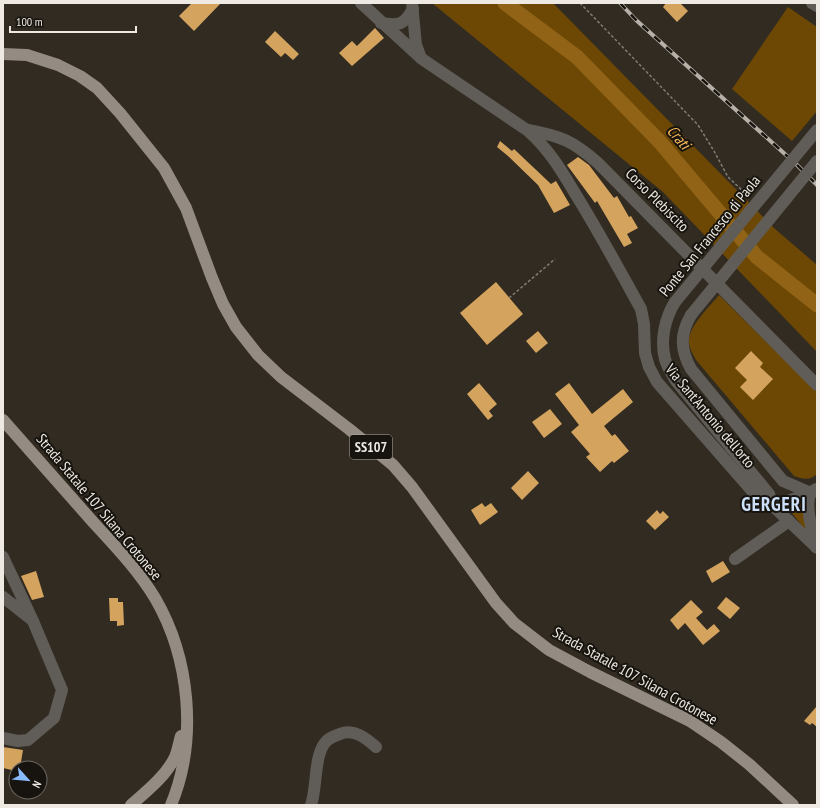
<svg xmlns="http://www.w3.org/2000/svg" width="820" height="808" viewBox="0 0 820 808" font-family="'PT Sans Narrow',sans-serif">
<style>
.green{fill:#6d4804}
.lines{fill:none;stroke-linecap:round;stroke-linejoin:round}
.river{stroke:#906317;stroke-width:15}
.building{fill:#d4a45f}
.path{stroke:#817b72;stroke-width:1.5;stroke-dasharray:3 2;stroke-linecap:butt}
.minor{stroke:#605d58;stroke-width:12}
.major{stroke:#948c82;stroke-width:12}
.rail-casing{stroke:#b6b0a8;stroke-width:4}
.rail{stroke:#17140f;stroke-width:2.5;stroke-dasharray:8;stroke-linecap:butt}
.minor-bridge{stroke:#605d58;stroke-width:12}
.labels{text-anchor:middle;stroke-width:4;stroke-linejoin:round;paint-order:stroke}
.shield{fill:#17140f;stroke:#aea9a3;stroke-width:1}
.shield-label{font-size:14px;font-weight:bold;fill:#eee9e2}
.street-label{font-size:15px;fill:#eee9e2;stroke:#17140f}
.water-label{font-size:16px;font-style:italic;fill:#f8b959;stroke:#17140f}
.district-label{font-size:19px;font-weight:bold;letter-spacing:1px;fill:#cde0f9;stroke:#17140f}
</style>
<rect width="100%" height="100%" fill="#322b21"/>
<g class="green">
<polygon points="432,3 553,3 774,228 817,265 817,352 663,192"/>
<polygon points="788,7 817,27 817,111 792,141 732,89"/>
<path d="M719,295L817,392V474C810,481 803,479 794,476L696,360C693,354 688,347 689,339C691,324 710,306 719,295Z"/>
<polygon points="807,499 808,533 787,507"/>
</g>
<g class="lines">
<polyline class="river" points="505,3 577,57 659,141 757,257 817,305"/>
</g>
<g class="building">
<polygon points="192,3 221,3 194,31 179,16"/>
<polygon points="666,3 680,3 688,11 677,22 663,7"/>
<polygon points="375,28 384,38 352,66 339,53 352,41 357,46"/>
<polygon points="275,31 299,54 293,60 285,53 281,57 265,42"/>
<polygon points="500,141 512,151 514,149 551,184 556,181 570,205 554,213 538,185 508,156 497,147"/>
<polygon points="578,157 589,165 614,198 617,196 629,217 631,216 638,228 627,234 632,243 624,247 597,201 595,203 567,165"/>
<polygon points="496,282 523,314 487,345 460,313"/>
<polygon points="538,331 548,343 536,353 526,341"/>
<polygon points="751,351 763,363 760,367 773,379 753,400 740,387 747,380 735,368"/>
<polygon points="479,383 497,404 489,411 493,416 488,420 467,394"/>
<polygon points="569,383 592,414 623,389 633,402 604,426 612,436 615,434 629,451 614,463 612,461 600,472 586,457 590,454 571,432 579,425 555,394"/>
<polygon points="550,409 562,424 544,438 532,422"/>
<polygon points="528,471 539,483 522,500 511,488"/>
<polygon points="482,503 485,507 491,503 498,512 480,525 471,510"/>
<polygon points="657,510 660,514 663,511 669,517 655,530 646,521"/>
<polygon points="723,561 730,572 712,583 706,571"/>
<polygon points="36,571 44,597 32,600 21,576"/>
<polygon points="726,597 740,608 730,619 717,608"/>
<polygon points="109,598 118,598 118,602 123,602 124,625 117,626 117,621 110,621"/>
<polygon points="691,600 703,612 696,618 707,630 714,624 720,631 703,645 685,623 678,630 670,620"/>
<polygon points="817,706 817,727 812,723 810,725 804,721"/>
<polygon points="3,747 23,750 20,768 16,768 16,771 3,768"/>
</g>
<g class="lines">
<g class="path">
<polyline points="580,3 698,125 714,151 728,177 744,192"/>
<polyline points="509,298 555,259"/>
</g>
<g class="minor">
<path d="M361,3L422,59L527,130C549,149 561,170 576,195C599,232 620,271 641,309L644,324L645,353L649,367L657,382L761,501L773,506L817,548"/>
<polyline points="412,3 416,45 421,58"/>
<polyline points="812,3 817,6"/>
<path d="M381,23C399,26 404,25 413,9"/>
<path d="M528,130C561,136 573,141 598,163L817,385"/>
<path d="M675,302C665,318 660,340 665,359C667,367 672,374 676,381L769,494L773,506"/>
<path d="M691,315C680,334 680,349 691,369L783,481L811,493"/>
<path d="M816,489C814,490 812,491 811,493C804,504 813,535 816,547"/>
<polyline points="773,506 811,493"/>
<polyline points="3,557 33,621 62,690 54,718 28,740 18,741 3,738"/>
<polyline points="735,559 789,521"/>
<polyline points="3,597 31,619"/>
<path d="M311,805C317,788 314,759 324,744C328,738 334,736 340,734C353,728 366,738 376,747"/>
</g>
<g class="major">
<polyline points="3,54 27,55 58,65 80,76 97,88 120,113 164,168 186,208 212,278 223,304 236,327 258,355 281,377 349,429 393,465 412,487 496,603 514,623 549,650 590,672 690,721 721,742 750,765 793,805"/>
<path d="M3,420C33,454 63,488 93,522C115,546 138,570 155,598C190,658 198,740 171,805"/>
<path d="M131,805C147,791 166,776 175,757C178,750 179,742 181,736"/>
</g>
<g class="rail-casing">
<polyline id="rail" points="620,3 636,20 796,164 817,185"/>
</g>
<use href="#rail" class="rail"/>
<g class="minor-bridge">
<polyline points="675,302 817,130"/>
<polyline points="691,315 817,161"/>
</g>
</g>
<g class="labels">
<rect class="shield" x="350" y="435" width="42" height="24" rx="3"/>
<g class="shield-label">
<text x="371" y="452">SS107</text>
</g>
<g class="street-label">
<text transform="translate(657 200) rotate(45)" y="5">Corso Plebiscito</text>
<text transform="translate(710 236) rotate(-51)" y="5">Ponte San Francesco di Paola</text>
<text transform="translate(710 416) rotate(50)" y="5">Via Sant'Antonio dell'orto</text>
<text transform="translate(99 507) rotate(50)" y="5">Strada Statale 107 Silana Crotonese</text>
<text transform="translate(635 676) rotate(29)" y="5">Strada Statale 107 Silana Crotonese</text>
</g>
<g class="water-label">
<text transform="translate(679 137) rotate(49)" y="6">Crati</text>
</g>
<g class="district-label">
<text x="774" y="511">GERGERI</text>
</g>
</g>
<rect width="820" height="808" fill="none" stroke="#eee9e2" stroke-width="8"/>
<g transform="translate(28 780) rotate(117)"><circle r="19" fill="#17140f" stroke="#6d6963"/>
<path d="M0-3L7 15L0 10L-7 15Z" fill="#88bafc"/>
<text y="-6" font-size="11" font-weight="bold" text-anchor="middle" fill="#eee9e2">N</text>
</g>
<path d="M10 26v6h126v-6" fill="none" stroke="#eee9e2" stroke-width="2"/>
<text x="16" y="26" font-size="12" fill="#eee9e2" stroke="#17140f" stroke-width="3" paint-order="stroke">100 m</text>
</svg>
